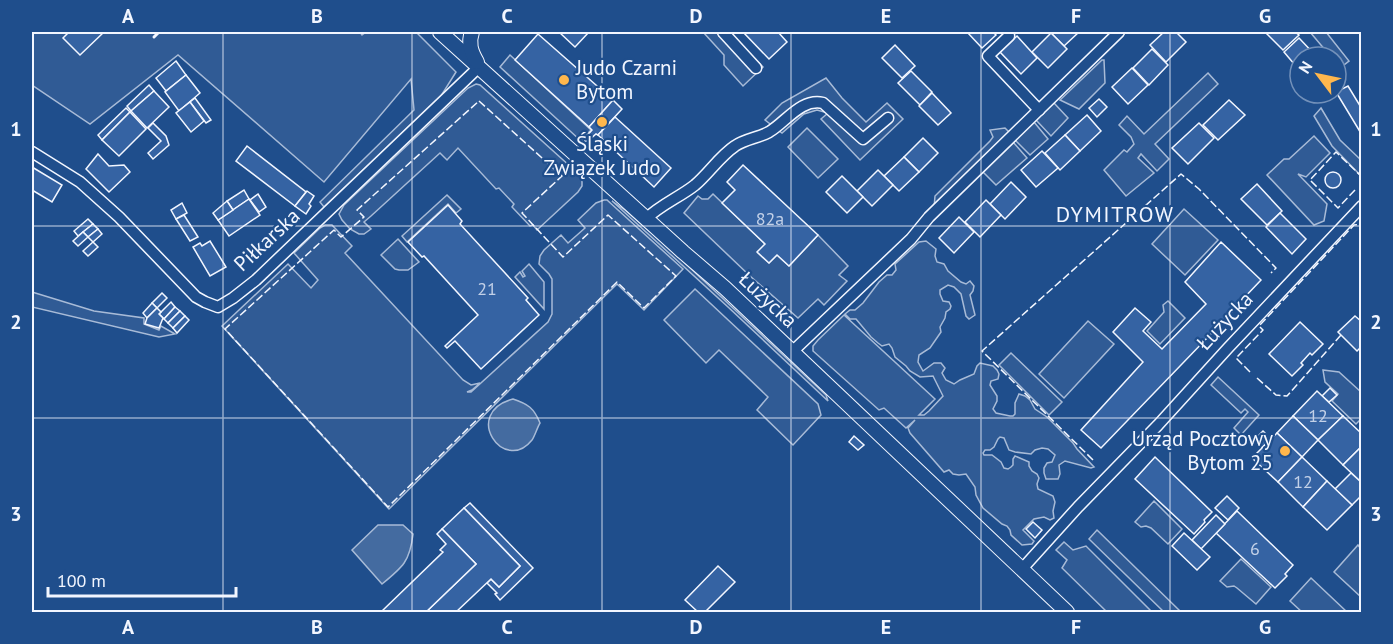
<svg xmlns="http://www.w3.org/2000/svg" width="1393" height="644" viewBox="0 0 1393 644" font-family="'PT Sans',sans-serif">
<style>
.built{fill:#305b95;stroke:#a8bbd7;stroke-width:1.5}
.water{fill:#446ba0;stroke:#a8bbd7;stroke-width:1.5}
.building{fill:#3563a3;stroke:#f2f6ff;stroke-width:1.5}
.lines{fill:none;stroke-linecap:round;stroke-linejoin:round}
.minor-casing{stroke:#f2f6ff;stroke-width:13}
.tertiary-casing{stroke:#f2f6ff;stroke-width:16}
.minor{stroke:#1f4e8c;stroke-width:10}
.tertiary{stroke:#1f4e8c;stroke-width:14}
.fence{stroke:#f2f6ff;stroke-width:1.5;stroke-dasharray:8 3;stroke-linecap:butt}
.wall{stroke:#f2f6ff;stroke-width:3}
.grid{fill:none;stroke:#f2f6ff;stroke-width:1.5;stroke-opacity:0.55}
.poi-dot{fill:#ffb74d;stroke:#1f4e8c;stroke-width:2}
.labels{text-anchor:middle;stroke-width:4.5;stroke-linejoin:round;paint-order:stroke}
.number-label{font-size:18px;fill:#c3d1e8}
.poi-label{font-size:21px;fill:#f2f6ff;stroke:#1f4e8c;text-anchor:start}
.street-label{font-size:21px;fill:#f2f6ff;stroke:#1f4e8c}
.neighbourhood-label{font-size:22px;letter-spacing:1.5px;fill:#f2f6ff;stroke:#1f4e8c}
.neatline{fill:none;stroke:#f2f6ff;stroke-width:2}
.grid-label{font-size:20px;text-anchor:middle;font-weight:bold;fill:#f2f6ff}
</style>
<rect width="100%" height="100%" fill="#1f4e8c"/>
<g class="built">
<polygon points="32,32 360,32 362,35 366,32 416,32 456,72 441,96 324,207 320,202 414,110 411,79 324,182 178,55 90,124 32,85"/>
<polygon points="703,32 729,32 763,67 743,86 724,65 724,55"/>
<polygon points="1310,32 1326,32 1349,61 1336,71 1336,57 1331,57"/>
<polygon points="510,55 591,130 581,141 500,67"/>
<polygon points="1102,60 1104,60 1105,83 1079,109 1060,100"/>
<polygon points="1208,73 1218,84 1155,144 1169,159 1157,171 1141,154 1138,158 1154,173 1126,196 1104,170 1124,150 1127,152 1134,144 1131,137 1119,125 1127,116 1144,134"/>
<polygon points="826,78 842,98 866,122 887,103 903,119 860,160 821,119 828,113 817,110 804,114 782,133 765,120 782,103"/>
<polygon points="476,84 480,85 582,177 582,186 578,192 537,230 533,225 530,226 512,207 514,204 499,188 496,189 458,148 447,160 440,153 371,216 364,222 371,229 364,234 359,234 350,229 342,220 339,214 344,205 468,88"/>
<polygon points="1052,103 1054,103 1068,118 1051,136 1036,120"/>
<polygon points="1321,108 1340,140 1361,160 1361,176 1332,146 1314,116"/>
<polygon points="1034,122 1048,139 1030,155 1015,140"/>
<polygon points="807,128 838,159 818,178 788,147"/>
<polygon points="1005,128 1010,133 934,208 935,196 990,141 993,137 990,130"/>
<polygon points="1314,136 1330,153 1306,177 1298,174 1327,204 1324,221 1314,225 1267,175 1284,159 1289,159"/>
<polygon points="1013,142 1027,158 996,185 983,172"/>
<polygon points="713,194 765,244 758,253 769,263 777,255 789,266 818,235 848,266 839,275 847,281 824,305 818,299 798,318 750,276 684,213 698,196 702,199 708,199"/>
<polygon points="447,195 461,209 456,213 448,204 407,242 402,236"/>
<polygon points="604,200 607,200 683,269 644,310 617,284 389,509 222,326 288,264 311,288 318,280 294,253 320,228 325,225 332,225 352,246 345,253 463,380 471,385 480,383 472,390 467,392 471,392 548,322 552,314 552,279 549,274 539,264 540,256 544,250 561,235 568,243 585,228 578,220 596,203"/>
<polygon points="612,201 625,210 671,250 826,395 828,401 728,307"/>
<polygon points="1184,209 1218,240 1185,275 1152,244"/>
<polygon points="398,239 419,262 408,270 399,270 395,269 381,255"/>
<polygon points="926,241 936,249 935,256 937,262 944,264 948,271 961,282 966,284 970,281 974,286 973,291 970,295 975,315 969,319 966,316 961,294 954,287 948,285 940,290 940,294 943,301 949,302 951,306 950,309 946,312 945,318 940,327 941,332 930,348 919,355 918,362 923,371 934,363 941,363 945,368 942,373 946,380 954,384 960,380 974,374 977,366 980,363 993,366 997,370 999,374 998,379 991,381 990,385 997,396 997,401 993,409 996,413 1010,416 1013,416 1015,414 1015,403 1019,394 1025,396 1030,400 1035,409 1047,417 1073,443 1077,449 1094,467 1091,468 1065,461 1059,465 1060,474 1058,479 1046,479 1044,473 1044,468 1047,463 1052,462 1055,455 1048,449 1042,448 1035,450 1031,454 1015,452 1009,450 1004,438 1000,437 998,439 994,447 990,450 985,450 983,453 984,455 992,455 1001,462 1004,468 1008,469 1011,467 1013,465 1013,459 1015,456 1029,462 1029,466 1032,471 1037,474 1039,478 1037,484 1038,489 1053,496 1055,502 1053,511 1054,518 1050,520 1044,517 1034,519 1023,530 1034,541 1032,544 1022,545 1011,535 1010,530 1007,526 1002,524 983,508 976,495 975,487 966,474 959,475 953,474 949,470 944,472 910,433 908,428 915,420 906,428 884,408 879,410 813,351 813,346 818,340 844,315 935,399 919,415 924,415 929,411 943,396 933,376 920,377 910,371 906,366 895,357 892,348 889,344 882,346 878,343 871,337 856,319 850,319 845,314 850,310 855,310 863,303 879,282 887,275 892,275 896,270 895,264 919,242"/>
<polygon points="529,264 544,282 544,309 515,277 520,272 523,277 525,276 522,271"/>
<polygon points="695,289 818,404 821,415 793,445 757,410 768,397 719,350 706,363 664,320"/>
<polygon points="32,292 94,311 144,318 144,324 159,330 161,326 175,334 159,337 32,307"/>
<polygon points="1168,301 1185,318 1160,344 1147,331 1164,312 1163,305"/>
<polygon points="1088,321 1114,344 1064,398 1039,374"/>
<polygon points="1011,353 1062,402 1049,415 999,365"/>
<polygon points="1323,370 1339,372 1361,392 1361,419 1356,424 1332,401 1338,394 1325,382"/>
<polygon points="1218,377 1259,415 1241,435 1234,428 1248,412 1245,409 1241,413 1211,385"/>
<polygon points="1154,501 1182,529 1168,544 1151,528 1146,526 1141,527 1135,522"/>
<polygon points="1097,530 1181,612 1164,612 1089,539"/>
<polygon points="1064,542 1073,550 1086,546 1152,612 1107,612 1062,568 1067,560 1056,550"/>
<polygon points="1358,545 1361,549 1361,597 1334,572"/>
<polygon points="1241,559 1271,587 1256,604 1237,588 1234,586 1227,587 1220,581"/>
<polygon points="1311,578 1347,612 1302,612 1290,601"/>
</g>
<g class="water">
<path d="M513,399C528,404 534,408 540,423C537,428 535,436 532,440C504,475 461,413 513,399Z"/>
<path d="M378,525H403L413,534C410,561 403,567 382,584L352,550Z"/>
</g>
<g class="building">
<polygon points="69,32 104,32 80,55 63,38"/>
<polygon points="559,32 589,32 575,47"/>
<polygon points="743,32 778,32 787,42 769,59"/>
<polygon points="967,32 993,32 996,35 982,48"/>
<polygon points="1050,32 1079,32 1064,46"/>
<polygon points="1164,32 1176,32 1186,42 1166,62 1150,45"/>
<polygon points="1265,32 1295,32 1299,35 1283,50"/>
<polygon points="1051,33 1067,49 1048,68 1032,52"/>
<polygon points="538,34 613,100 589,127 515,60"/>
<polygon points="1017,36 1037,58 1021,74 1000,52"/>
<polygon points="1299,38 1317,57 1300,57 1300,71 1284,52"/>
<polygon points="895,45 915,66 902,78 882,58"/>
<polygon points="1152,49 1168,65 1149,85 1133,68"/>
<polygon points="176,61 186,75 166,91 156,78"/>
<polygon points="1132,68 1148,85 1128,104 1112,87"/>
<polygon points="911,71 932,92 920,105 898,83"/>
<polygon points="186,75 200,93 179,111 165,92"/>
<polygon points="149,85 154,91 131,111 127,106"/>
<polygon points="1348,86 1362,109 1362,135 1336,92"/>
<polygon points="154,91 169,107 147,128 131,111"/>
<polygon points="932,93 951,113 938,125 919,106"/>
<polygon points="195,98 211,120 206,123 190,102"/>
<polygon points="1099,99 1107,107 1097,117 1089,108"/>
<polygon points="613,100 622,109 598,135 596,134 588,141 585,141 585,138 592,130 589,127"/>
<polygon points="1229,100 1245,115 1218,140 1203,125"/>
<polygon points="190,102 204,121 191,132 176,113"/>
<polygon points="126,108 130,112 102,140 98,135"/>
<polygon points="130,112 146,129 119,156 102,140"/>
<polygon points="1087,115 1101,131 1080,151 1065,135"/>
<polygon points="615,117 671,168 654,187 598,135"/>
<polygon points="153,123 166,136 169,145 153,159 148,153 161,141 148,128"/>
<polygon points="1199,123 1214,138 1188,164 1172,148"/>
<polygon points="1065,135 1080,151 1060,170 1045,153"/>
<polygon points="923,138 938,153 919,172 904,157"/>
<polygon points="247,146 306,192 295,206 236,161"/>
<polygon points="1042,151 1058,168 1036,187 1021,170"/>
<polygon points="98,154 109,166 124,165 130,172 109,192 86,169"/>
<polygon points="904,157 919,172 899,191 884,176"/>
<polygon points="743,165 818,235 789,266 777,255 769,263 757,252 765,244 722,203 735,190 727,182"/>
<polygon points="32,167 62,185 52,202 32,190"/>
<polygon points="878,170 893,185 872,206 857,191"/>
<circle cx="1333" cy="180" r="8"/>
<polygon points="842,176 863,197 847,213 826,192"/>
<polygon points="1011,182 1026,197 1005,219 990,204"/>
<polygon points="1257,184 1282,211 1267,225 1241,199"/>
<polygon points="244,190 249,199 233,210 227,201"/>
<polygon points="307,191 314,196 309,204 311,206 306,214 295,206"/>
<polygon points="258,194 266,207 259,212 250,200"/>
<polygon points="249,199 260,215 229,236 218,220"/>
<polygon points="986,200 1001,215 980,237 965,222"/>
<polygon points="227,201 233,210 218,220 213,213"/>
<polygon points="182,203 187,213 176,219 171,210"/>
<polygon points="448,205 462,221 460,224 528,298 526,300 539,315 481,369 455,341 447,348 445,346 478,315 424,256 422,257 408,242"/>
<polygon points="1280,213 1306,239 1292,254 1266,227"/>
<polygon points="184,215 198,237 190,241 176,219"/>
<polygon points="959,217 974,232 954,253 939,238"/>
<polygon points="88,219 93,224 78,236 74,231"/>
<polygon points="93,224 98,229 88,237 83,232"/>
<polygon points="98,229 102,234 93,242 88,237"/>
<polygon points="83,232 88,237 78,246 73,241"/>
<polygon points="210,241 226,267 210,276 193,247 200,243 202,246"/>
<polygon points="93,242 98,247 88,256 83,251"/>
<polygon points="1221,242 1261,280 1242,300 1248,306 1241,314 1235,309 1101,448 1081,430 1143,362 1113,332 1135,308 1151,322 1143,331 1162,349 1206,304 1185,282"/>
<polygon points="162,293 167,298 157,308 152,303"/>
<polygon points="171,302 175,307 164,319 159,314"/>
<polygon points="152,303 157,308 147,318 143,313"/>
<polygon points="175,307 180,311 168,323 164,319"/>
<polygon points="157,308 161,312 159,314 163,318 159,328 145,324 147,318"/>
<polygon points="180,311 185,316 173,328 168,323"/>
<polygon points="185,316 189,320 177,333 173,328"/>
<polygon points="1355,316 1362,322 1362,346 1357,351 1338,332"/>
<polygon points="1300,322 1323,344 1312,355 1310,353 1301,363 1303,365 1292,376 1269,354"/>
<polygon points="1330,388 1337,395 1329,402 1322,396"/>
<polygon points="1317,391 1343,416 1318,440 1293,416"/>
<polygon points="1293,416 1318,440 1302,457 1277,433"/>
<polygon points="1343,416 1362,434 1362,446 1343,465 1318,440"/>
<polygon points="1263,431 1266,434 1264,436 1269,440 1262,448 1254,440"/>
<polygon points="1277,433 1302,457 1278,482 1252,458"/>
<polygon points="854,436 864,445 858,450 849,442"/>
<polygon points="1362,446 1362,483 1343,465"/>
<polygon points="1155,457 1212,512 1204,520 1205,522 1194,534 1135,479"/>
<polygon points="1302,457 1327,481 1303,507 1278,482"/>
<polygon points="1351,473 1362,483 1362,495 1352,505 1335,489"/>
<polygon points="1327,481 1352,505 1327,530 1303,507"/>
<polygon points="1227,496 1239,508 1228,520 1215,508"/>
<polygon points="470,503 533,568 500,600 495,594 497,593 487,583 491,579 499,587 520,566 464,508"/>
<polygon points="464,508 520,566 499,587 491,579 456,612 426,612 476,564 442,529"/>
<polygon points="1237,511 1293,565 1285,574 1287,576 1275,588 1216,533"/>
<polygon points="1216,515 1225,524 1201,549 1192,540"/>
<polygon points="1033,522 1042,530 1035,538 1026,529"/>
<polygon points="442,529 476,564 426,612 381,612 443,552 440,550 446,544 437,534"/>
<polygon points="1184,533 1210,557 1197,570 1172,546"/>
<polygon points="718,566 735,582 705,612 698,612 685,600"/>
</g>
<g class="lines">
<g class="minor-casing">
<g id="minor">
<polyline points="723,32 756,68"/>
<polyline points="1009,36 988,56 1039,110"/>
<polyline points="32,152 80,182 119,217 196,297 205,302 218,307 233,298 256,280 479,67"/>
<path d="M646,219C660,205 680,197 695,185C709,173 720,156 735,146C745,139 758,138 769,132C786,122 801,98 823,103L863,139L888,118"/>
<polyline points="793,351 911,239 929,217 1119,32"/>
<polyline points="1022,569 1078,507 1158,425 1228,348 1362,206"/>
</g>
</g>
<g class="tertiary-casing">
<g id="tertiary">
<polyline points="440,32 683,252 725,288 1067,612"/>
<path d="M472,32C468,43 471,52 477,62"/>
</g>
</g>
<use href="#minor" class="minor"/>
<use href="#tertiary" class="tertiary"/>
<g class="fence">
<polygon points="479,101 562,176 522,213 563,257 608,215 676,276 644,308 617,282 388,507 225,329 334,230 341,237 364,217 357,210"/>
<polyline points="1360,185 1362,183"/>
<polyline points="1355,190 1338,208 1310,180 1336,152 1362,177"/>
<polyline points="1250,372 1236,358 1263,330 1259,326 1354,225 1362,224"/>
<polyline points="1257,378 1276,395 1287,396 1341,335"/>
<polyline points="1093,460 982,351 1181,174 1199,189 1276,268 1271,273"/>
</g>
<polyline class="wall" points="154,37 159,32"/>
</g>
<path class="grid" d="M223,32V612M412,32V612M602,32V612M791,32V612M981,32V612M1170,32V612M32,226H1362M32,418H1362"/>
<g class="poi-dot">
<circle cx="564" cy="80" r="6"/>
<circle cx="602" cy="122" r="6"/>
<circle cx="1285" cy="451" r="6"/>
</g>
<g class="labels">
<g class="number-label">
<text x="770" y="225">82a</text>
<text x="487" y="295">21</text>
<text x="1318" y="422">12</text>
<text x="1303" y="488">12</text>
<text x="1255" y="555">6</text>
</g>
<g class="poi-label">
<text x="576" y="75">Judo Czarni<tspan x="576" dy="24">Bytom</tspan></text>
<text x="602" y="151" text-anchor="middle">Śląski<tspan x="602" dy="24">Związek Judo</tspan></text>
<text x="1273" y="446" text-anchor="end">Urząd Pocztowy<tspan x="1273" dy="24">Bytom 25</tspan></text>
</g>
<g class="street-label">
<text transform="translate(267 240) rotate(-43)" y="7">Piłkarska</text>
<text transform="translate(768 300) rotate(43)" y="7">Łużycka</text>
<text transform="translate(1225 321) rotate(-47)" y="7">Łużycka</text>
</g>
<g class="neighbourhood-label">
<text x="1115" y="222">DYMITROW</text>
</g>
</g>
<rect width="1393" height="644" fill="none" stroke="#1f4e8c" stroke-width="66"/>
<g transform="translate(1318 75) rotate(302)"><circle r="28" fill="#1f4e8c" stroke="#7391ba" stroke-width="1.5"/>
<path d="M0-4.5L10 22L0 15L-10 22Z" fill="#ffb74d"/>
<text y="-9" font-size="16" font-weight="bold" text-anchor="middle" fill="#f2f6ff">N</text>
</g>
<path d="M48 587v9h188v-9" fill="none" stroke="#f2f6ff" stroke-width="3"/>
<text x="57" y="587" font-size="18" fill="#f2f6ff" stroke="#1f4e8c" stroke-width="4.5" paint-order="stroke">100 m</text>
<rect x="33" y="33" width="1327" height="578" class="neatline"/>
<g class="grid-label">
<text x="128" y="23">A</text>
<text x="317" y="23">B</text>
<text x="507" y="23">C</text>
<text x="696" y="23">D</text>
<text x="886" y="23">E</text>
<text x="1076" y="23">F</text>
<text x="1265" y="23">G</text>
<text x="16" y="136">1</text>
<text x="1376" y="136">1</text>
<text x="16" y="329">2</text>
<text x="1376" y="329">2</text>
<text x="16" y="521">3</text>
<text x="1376" y="521">3</text>
<text x="128" y="634">A</text>
<text x="317" y="634">B</text>
<text x="507" y="634">C</text>
<text x="696" y="634">D</text>
<text x="886" y="634">E</text>
<text x="1076" y="634">F</text>
<text x="1265" y="634">G</text>
</g>
</svg>
